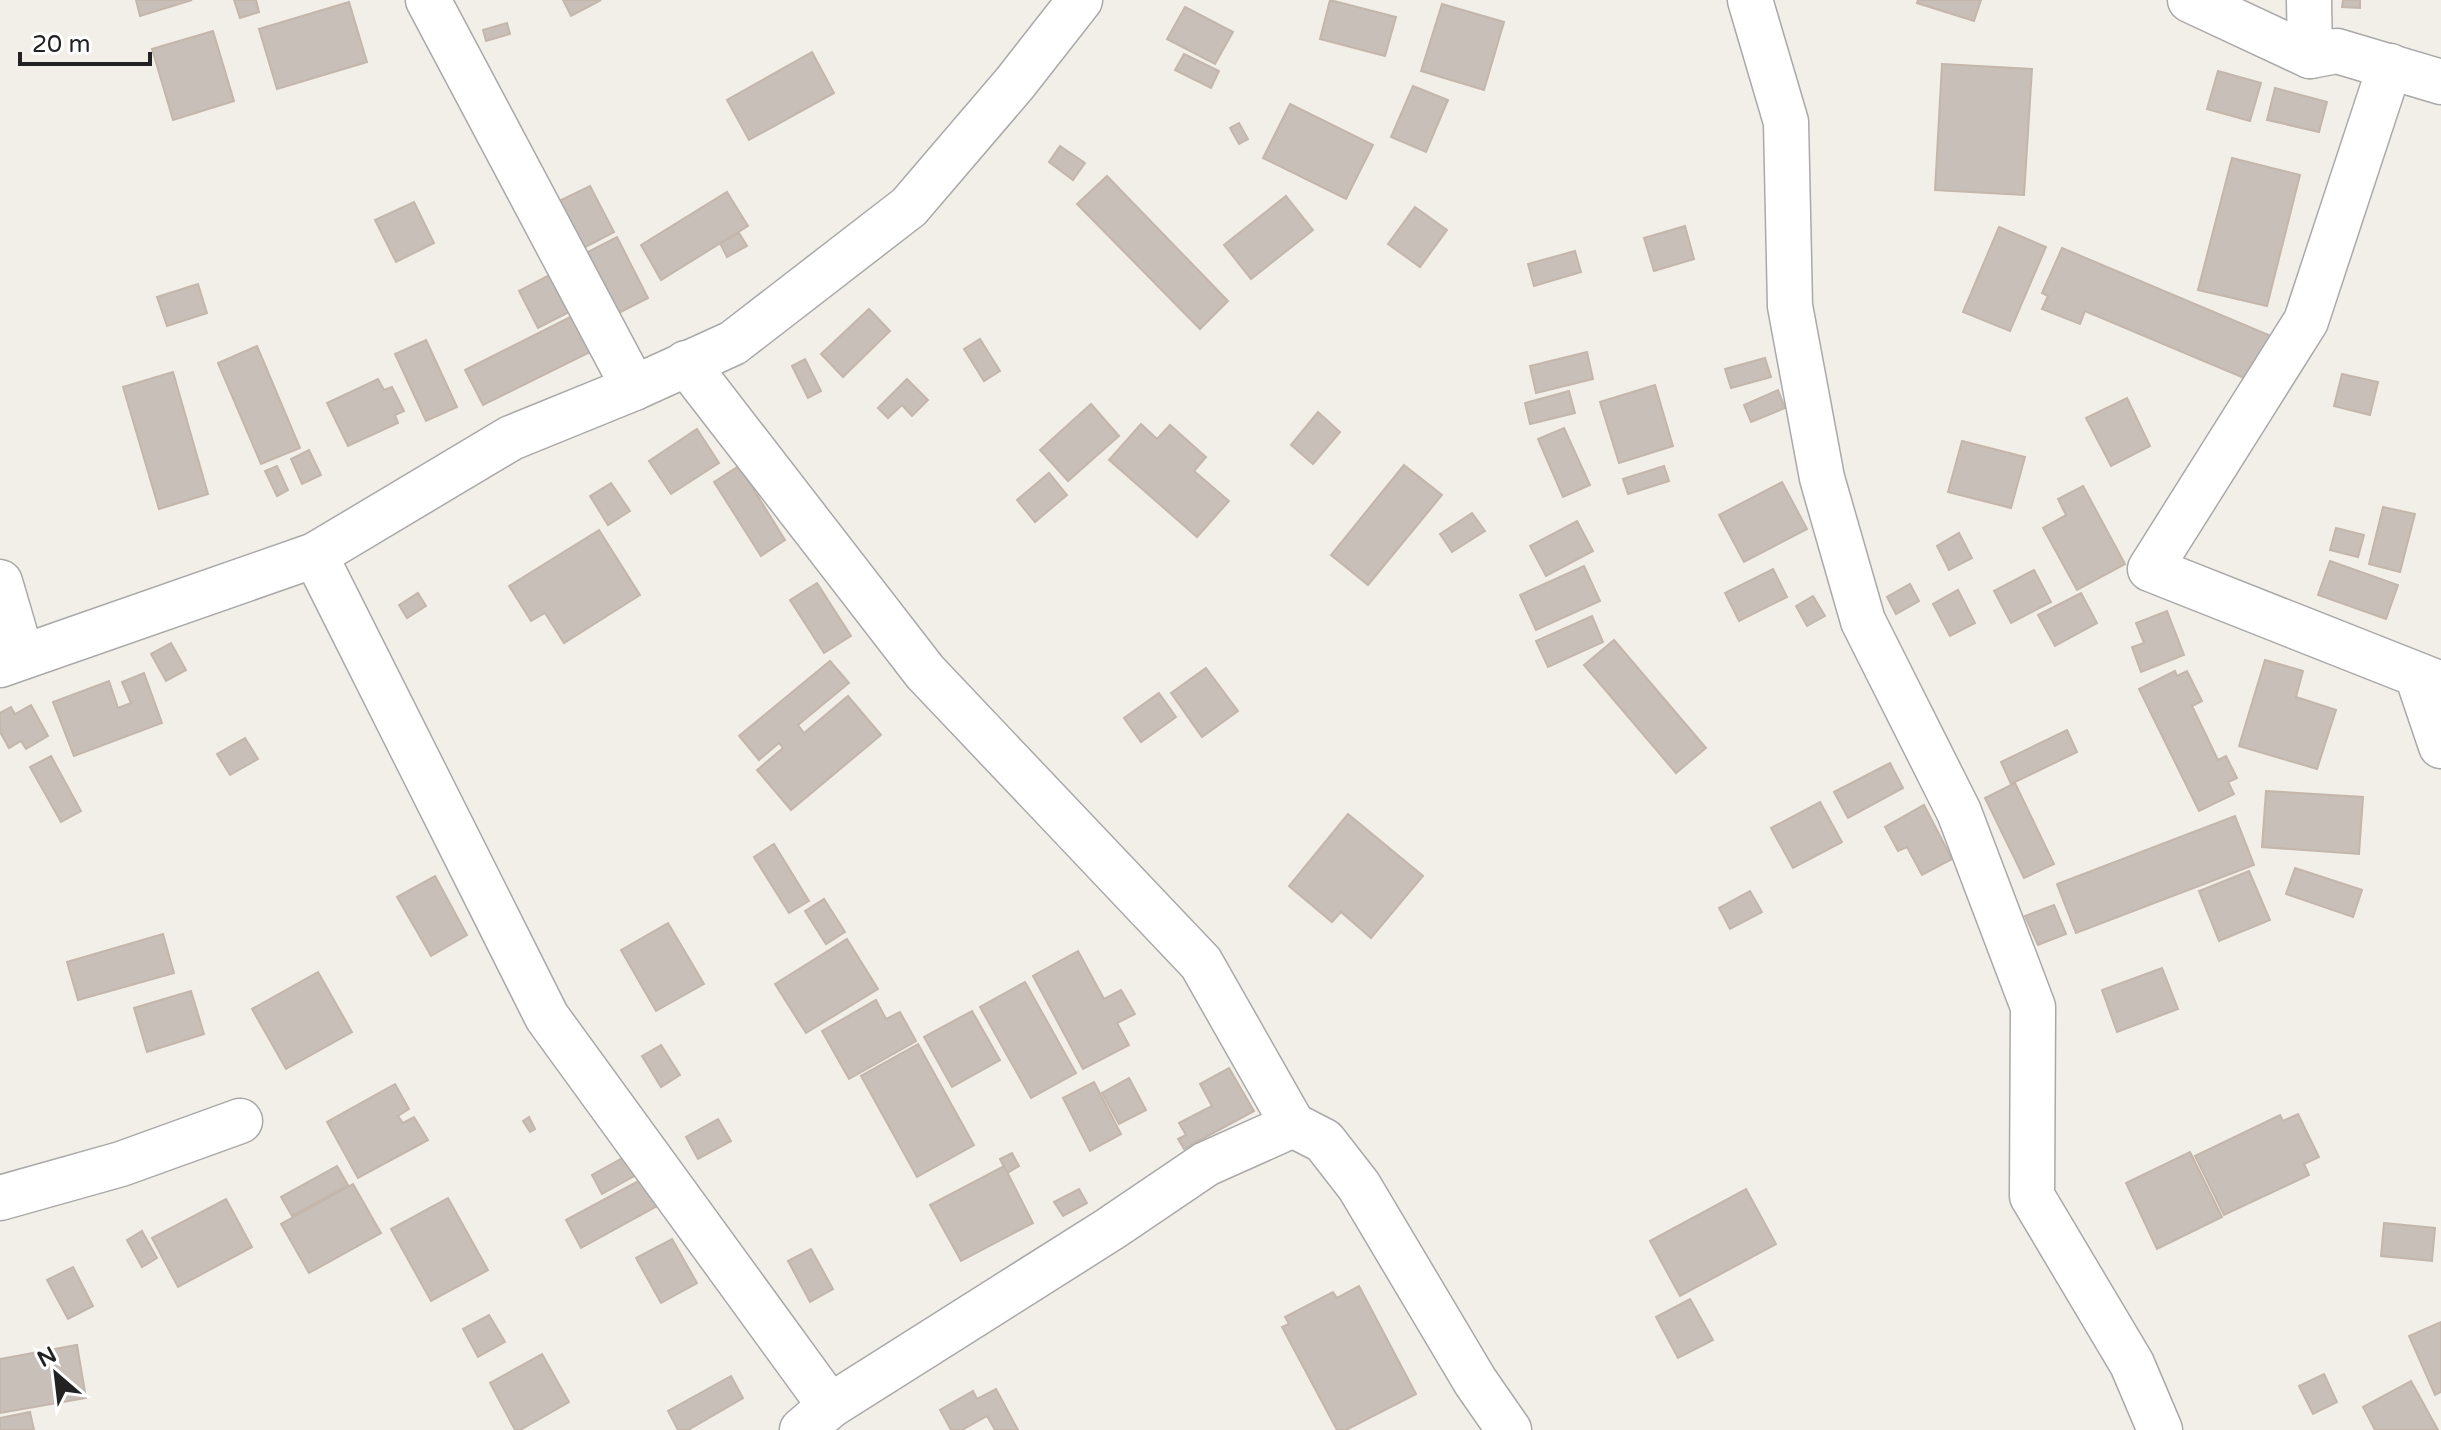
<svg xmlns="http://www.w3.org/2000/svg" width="2441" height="1430" viewBox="0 0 2441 1430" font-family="'Varela Round',sans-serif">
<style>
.building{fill:#c7bfb8;stroke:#c4b6ab;stroke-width:2}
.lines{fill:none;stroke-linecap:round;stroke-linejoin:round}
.minor-casing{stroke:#a9a9a9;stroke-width:47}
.minor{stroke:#fff;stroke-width:44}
</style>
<rect width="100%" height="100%" fill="#f2efe9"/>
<g class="building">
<polygon points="136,0 192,0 140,16"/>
<polygon points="234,0 256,0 259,12 240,18"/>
<polygon points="563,0 601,0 571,16"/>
<polygon points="1330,0 1396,17 1385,56 1320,39"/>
<polygon points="1918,0 1981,0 1974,21 1917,3"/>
<polygon points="2343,0 2360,0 2360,8 2342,7"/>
<polygon points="349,2 367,62 277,89 259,29"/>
<polygon points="1442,4 1504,22 1484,90 1421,71"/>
<polygon points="1185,7 1233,32 1215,64 1167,39"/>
<polygon points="507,23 510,34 486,41 483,30"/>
<polygon points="213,31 234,101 173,120 152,49"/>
<polygon points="812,52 834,93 749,140 727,100"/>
<polygon points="1184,54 1219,71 1211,88 1175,70"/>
<polygon points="1942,64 2032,69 2024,195 1935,190"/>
<polygon points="2218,71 2261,83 2250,121 2207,109"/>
<polygon points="1413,86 1448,100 1426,152 1391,137"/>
<polygon points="2275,88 2327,102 2319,132 2267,120"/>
<polygon points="1290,104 1373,145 1346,199 1263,158"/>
<polygon points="1239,123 1248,139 1239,144 1230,128"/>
<polygon points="1060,146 1085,163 1073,180 1049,162"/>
<polygon points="2232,158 2300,175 2267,306 2198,290"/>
<polygon points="1107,176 1228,301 1200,329 1077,204"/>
<polygon points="590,186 614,232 578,251 553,204"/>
<polygon points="727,192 748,226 661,280 641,245"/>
<polygon points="1286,196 1313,230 1251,279 1224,245"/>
<polygon points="414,202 434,243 396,262 375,220"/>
<polygon points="1415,207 1447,230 1420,267 1388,244"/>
<polygon points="1685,226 1694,259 1654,271 1644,238"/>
<polygon points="1999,227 2046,247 2010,331 1963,312"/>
<polygon points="739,233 747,246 727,257 720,243"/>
<polygon points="617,237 648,298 613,316 582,255"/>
<polygon points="2062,248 2271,336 2251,381 2085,311 2080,324 2042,309 2048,296 2042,293"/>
<polygon points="1575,251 1581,272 1534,286 1528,264"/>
<polygon points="559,270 577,308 538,328 519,291"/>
<polygon points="198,284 207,313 167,326 157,297"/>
<polygon points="869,309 890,331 843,377 821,354"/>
<polygon points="580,312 598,348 483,405 465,370"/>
<polygon points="980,339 1000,371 984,381 964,349"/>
<polygon points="426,340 457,407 426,421 395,354"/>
<polygon points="257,346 300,448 261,464 218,363"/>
<polygon points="1587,352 1593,379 1536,393 1530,366"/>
<polygon points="1765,358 1771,377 1731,388 1725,369"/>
<polygon points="805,359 821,391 808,398 792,366"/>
<polygon points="173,372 208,494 159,509 123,387"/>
<polygon points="2342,374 2378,382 2370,415 2334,406"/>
<polygon points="378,379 384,390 392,387 404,411 395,415 398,423 348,446 327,403"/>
<polygon points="907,379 928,400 912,416 902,405 888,418 878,408"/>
<polygon points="1655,385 1673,446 1619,463 1600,402"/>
<polygon points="1778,390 1785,408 1751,422 1744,405"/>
<polygon points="1569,391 1575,413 1530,424 1525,403"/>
<polygon points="2127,398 2150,446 2111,466 2086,418"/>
<polygon points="1091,404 1119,436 1068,481 1040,450"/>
<polygon points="1318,412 1340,432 1313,464 1291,445"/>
<polygon points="1141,424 1157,439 1170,425 1206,457 1194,471 1229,501 1197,537 1109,460"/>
<polygon points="1564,428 1590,485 1563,497 1538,439"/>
<polygon points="697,429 719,463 671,494 649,461"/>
<polygon points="1962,441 2025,457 2011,508 1948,492"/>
<polygon points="309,450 321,475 302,484 291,459"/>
<polygon points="1404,465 1442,495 1368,585 1331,555"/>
<polygon points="277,466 288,490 277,496 265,471"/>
<polygon points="739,466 785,540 761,556 714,482"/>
<polygon points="1664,466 1669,481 1628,494 1623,479"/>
<polygon points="1049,473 1067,495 1035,522 1017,500"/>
<polygon points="1782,482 1807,529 1744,562 1719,515"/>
<polygon points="611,483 630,511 608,525 590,496"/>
<polygon points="2083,486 2125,564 2077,590 2043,528 2066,515 2058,499"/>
<polygon points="2383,507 2415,514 2400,572 2369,564"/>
<polygon points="1472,513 1485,531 1452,552 1440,534"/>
<polygon points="1577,521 1593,551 1546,576 1530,546"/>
<polygon points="2336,528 2364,535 2358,557 2330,550"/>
<polygon points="599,530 640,595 564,643 545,613 531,621 509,586"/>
<polygon points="1959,533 1972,558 1949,570 1937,546"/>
<polygon points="2330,561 2398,585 2386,619 2318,595"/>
<polygon points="1584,566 1600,601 1536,630 1520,595"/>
<polygon points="1773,569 1787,597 1739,621 1725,593"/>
<polygon points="2034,570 2051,602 2011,623 1994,591"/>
<polygon points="817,583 851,636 824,653 790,600"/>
<polygon points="1910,584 1919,601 1896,614 1887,597"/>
<polygon points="1958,590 1975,623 1950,636 1933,604"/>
<polygon points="418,593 426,606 407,618 399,605"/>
<polygon points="2081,593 2097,623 2055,646 2038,615"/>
<polygon points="1813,596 1825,616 1807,626 1796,606"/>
<polygon points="2167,611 2184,655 2141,672 2132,647 2144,643 2136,623"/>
<polygon points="1592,616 1603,642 1548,667 1536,641"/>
<polygon points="1614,640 1706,748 1676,773 1584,665"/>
<polygon points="171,643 186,670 166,681 151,654"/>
<polygon points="2265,660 2303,671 2296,697 2336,710 2317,769 2239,746"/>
<polygon points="830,661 849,683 798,725 804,733 848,696 881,735 791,810 757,770 783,748 779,743 759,760 739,736"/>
<polygon points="1206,668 1238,711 1202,737 1171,693"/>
<polygon points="2175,671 2177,676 2187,671 2202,701 2192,706 2218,760 2226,756 2237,778 2228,782 2234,794 2199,811 2139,689"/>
<polygon points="144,673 162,723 74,756 53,702 109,681 118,708 131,703 122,682"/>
<polygon points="1159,693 1176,717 1141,742 1124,718"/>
<polygon points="31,705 48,736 26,749 21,741 9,748 0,732 0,713 11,707 15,714"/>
<polygon points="2067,730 2077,752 2011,784 2001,762"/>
<polygon points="245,738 258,759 230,775 217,754"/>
<polygon points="51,756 81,811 61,822 30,767"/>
<polygon points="1890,763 1903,788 1848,818 1834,792"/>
<polygon points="2015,783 2054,864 2024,878 1985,798"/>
<polygon points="2266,791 2363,797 2359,854 2262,847"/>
<polygon points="1820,802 1842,842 1793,868 1771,828"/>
<polygon points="1924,805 1952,859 1922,875 1907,847 1898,851 1885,827"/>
<polygon points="1348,814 1423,876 1371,938 1341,912 1332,922 1289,886"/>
<polygon points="2235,816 2254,865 2076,933 2057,884"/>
<polygon points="774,844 809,901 789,913 754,857"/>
<polygon points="2295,868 2362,890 2353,917 2286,894"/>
<polygon points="2249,871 2270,920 2219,941 2199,891"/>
<polygon points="435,876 467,935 431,956 397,897"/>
<polygon points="1750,891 1762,912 1730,929 1719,908"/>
<polygon points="824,899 845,932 826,944 805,911"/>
<polygon points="2054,905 2066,934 2038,945 2025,916"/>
<polygon points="668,923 704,984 656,1011 621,950"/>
<polygon points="163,934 174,973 78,1000 67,962"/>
<polygon points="847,939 878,989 806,1033 775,984"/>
<polygon points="1078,951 1104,999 1121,990 1135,1014 1117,1023 1129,1045 1083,1069 1033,976"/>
<polygon points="2162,968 2178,1009 2117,1032 2102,990"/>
<polygon points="318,972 352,1032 286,1069 252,1009"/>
<polygon points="1025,982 1076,1073 1031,1098 980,1007"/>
<polygon points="191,991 204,1034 147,1052 134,1008"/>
<polygon points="876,1000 886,1019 900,1012 916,1041 849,1079 822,1031"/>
<polygon points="972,1011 1000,1060 952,1087 924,1037"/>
<polygon points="918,1044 974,1145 917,1177 861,1076"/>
<polygon points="661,1045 680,1075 661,1087 642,1056"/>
<polygon points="1229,1068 1254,1111 1184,1149 1178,1139 1186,1135 1179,1123 1212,1106 1200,1084"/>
<polygon points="1129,1078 1146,1110 1119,1124 1102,1093"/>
<polygon points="1094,1082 1121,1134 1090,1151 1063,1098"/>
<polygon points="395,1084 409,1109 398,1116 403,1123 414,1117 428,1140 358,1178 327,1122"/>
<polygon points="2298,1114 2319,1157 2304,1164 2309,1175 2224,1215 2195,1156 2280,1115 2283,1121"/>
<polygon points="529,1117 535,1129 530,1132 523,1121"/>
<polygon points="718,1119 731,1141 698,1159 686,1137"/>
<polygon points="2190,1152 2222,1217 2157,1249 2126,1183"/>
<polygon points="1012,1153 1019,1166 1007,1173 1000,1159"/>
<polygon points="626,1156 636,1175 602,1194 592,1175"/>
<polygon points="337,1166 348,1185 292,1216 281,1197"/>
<polygon points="1004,1166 1033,1223 961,1261 930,1205"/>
<polygon points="642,1179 657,1206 581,1248 566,1220"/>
<polygon points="353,1184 381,1233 309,1273 281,1224"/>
<polygon points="1079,1189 1087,1203 1063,1216 1054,1202"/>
<polygon points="1746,1189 1776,1244 1680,1296 1650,1241"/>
<polygon points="448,1198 488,1270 431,1301 391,1229"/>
<polygon points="226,1199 252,1247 178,1287 152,1238"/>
<polygon points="2384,1223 2435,1228 2432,1261 2381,1256"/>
<polygon points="142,1231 157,1258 142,1267 127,1240"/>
<polygon points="672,1239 697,1283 661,1303 636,1258"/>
<polygon points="811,1249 833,1289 810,1302 788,1261"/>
<polygon points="73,1267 93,1306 68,1319 47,1280"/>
<polygon points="1359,1286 1416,1394 1346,1430 1337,1430 1282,1327 1289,1324 1285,1317 1333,1292 1337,1298"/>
<polygon points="1690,1299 1713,1340 1678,1358 1656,1317"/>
<polygon points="489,1315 505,1342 478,1357 463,1329"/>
<polygon points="2441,1322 2441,1392 2435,1395 2409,1336"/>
<polygon points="77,1345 86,1398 0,1413 0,1359"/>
<polygon points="542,1354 569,1402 520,1430 515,1430 490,1383"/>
<polygon points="2324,1374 2337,1402 2313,1414 2299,1386"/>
<polygon points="731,1376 743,1398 688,1430 678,1430 668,1411"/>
<polygon points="2411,1381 2438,1430 2375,1430 2363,1407"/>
<polygon points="996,1389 1018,1430 995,1430 987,1416 962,1430 951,1430 940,1410 973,1391 977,1399"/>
<polygon points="30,1412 34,1430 0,1430 0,1418"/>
</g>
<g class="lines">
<g class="minor-casing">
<g id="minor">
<polyline points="428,0 634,388"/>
<polyline points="1750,0 1786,122 1790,306 1822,478 1863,621 1959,812 2033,1007 2032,1196 2132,1364 2160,1430"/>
<polyline points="2190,0 2310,56 2337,51 2441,82"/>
<polyline points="2309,0 2310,56"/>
<polyline points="2390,66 2306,321 2150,569 2441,684"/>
<polyline points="686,363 925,672 1201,963 1293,1125 1324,1141 1359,1186 1475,1381 1509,1430"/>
<polyline points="315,555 547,1017 830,1406"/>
<polyline points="0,582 22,657"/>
<polyline points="0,665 315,555 511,438 634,388 733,343 909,207 1015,83 1080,0"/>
<polyline points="2417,675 2441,746"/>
<polyline points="0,1198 121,1164 240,1121"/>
<polyline points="802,1430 830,1406 1110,1229 1206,1164 1293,1125"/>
</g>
</g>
<use href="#minor" class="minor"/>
</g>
<g transform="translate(56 1374) rotate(332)" stroke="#ffffff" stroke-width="6" paint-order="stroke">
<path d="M0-6L14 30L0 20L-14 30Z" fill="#222222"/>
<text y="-12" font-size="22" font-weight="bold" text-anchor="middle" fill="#222222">N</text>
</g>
<path d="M20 52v12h130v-12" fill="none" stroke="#222222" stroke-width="4"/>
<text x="32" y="52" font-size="24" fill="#222222" stroke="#ffffff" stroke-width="6" paint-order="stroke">20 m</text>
</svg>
